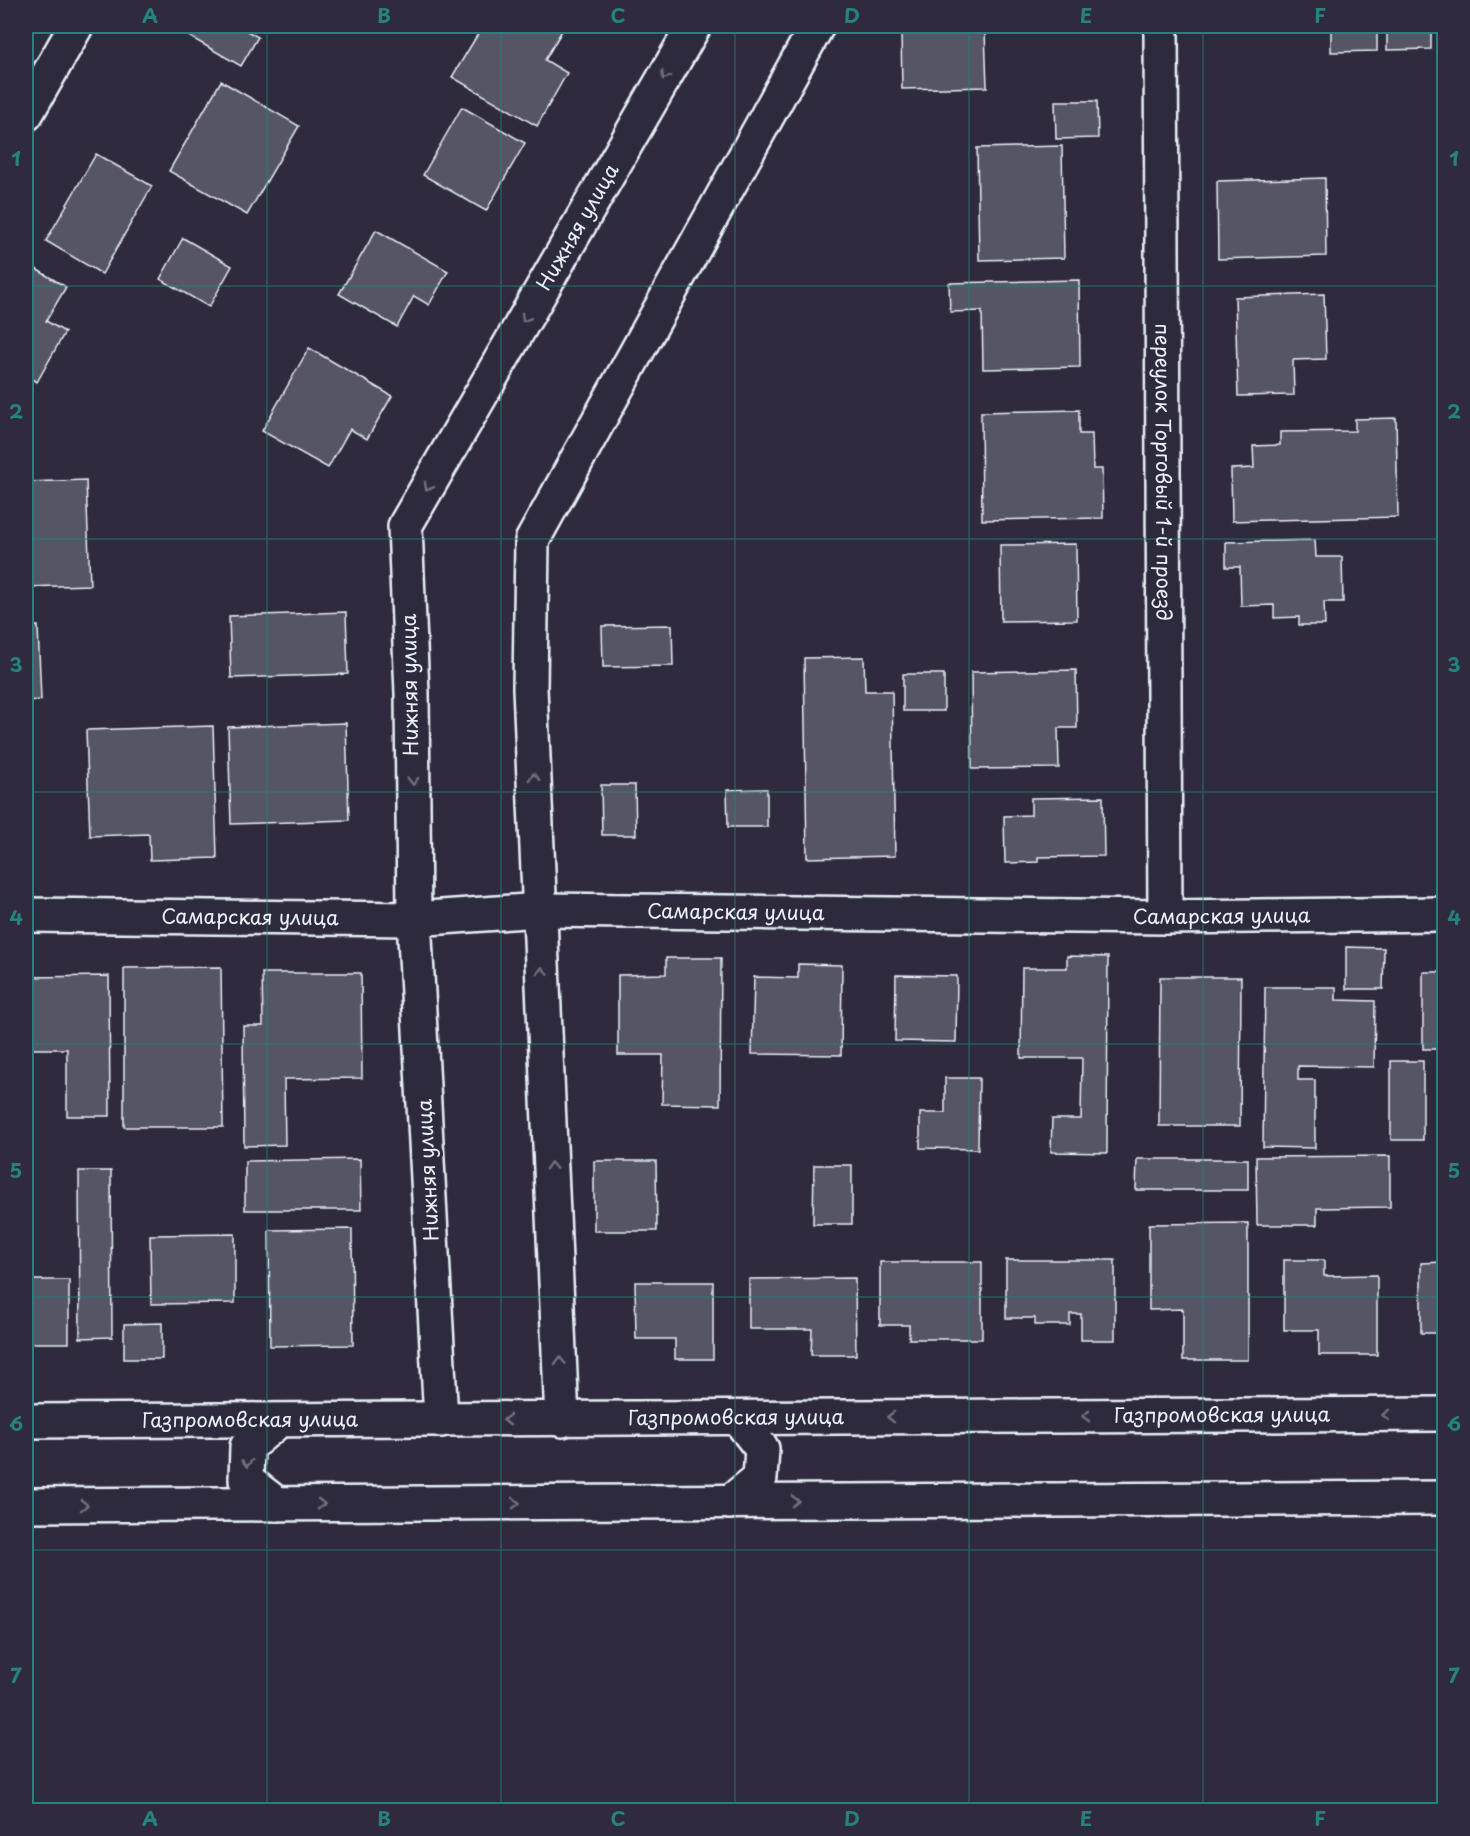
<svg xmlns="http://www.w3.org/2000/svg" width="1470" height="1836" viewBox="0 0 1470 1836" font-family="'Playpen Sans',sans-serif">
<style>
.building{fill:#575565;stroke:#e8f1f8;stroke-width:1.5}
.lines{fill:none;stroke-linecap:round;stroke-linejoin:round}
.minor-casing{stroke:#e8f1f8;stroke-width:38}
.tertiary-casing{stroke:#e8f1f8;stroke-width:38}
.minor{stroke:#2f2a3d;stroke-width:33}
.tertiary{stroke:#2f2a3d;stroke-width:33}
.oneway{stroke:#70707e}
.grid{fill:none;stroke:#25827c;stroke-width:1.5;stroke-opacity:0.55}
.labels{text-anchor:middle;stroke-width:6;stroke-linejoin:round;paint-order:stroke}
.street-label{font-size:20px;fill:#e8f1f8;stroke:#2f2a3d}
.neatline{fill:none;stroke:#25827c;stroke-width:2}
.grid-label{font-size:20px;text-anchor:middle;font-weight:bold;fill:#25827c}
</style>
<rect width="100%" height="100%" fill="#2f2a3d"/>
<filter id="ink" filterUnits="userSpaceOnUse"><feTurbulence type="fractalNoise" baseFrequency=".0167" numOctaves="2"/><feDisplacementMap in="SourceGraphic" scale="12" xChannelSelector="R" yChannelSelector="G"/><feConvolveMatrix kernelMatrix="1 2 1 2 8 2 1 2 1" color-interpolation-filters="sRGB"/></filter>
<g filter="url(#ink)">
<g class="building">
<polygon points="171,26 238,26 258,37 241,66"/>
<polygon points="463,26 557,26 563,29 545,60 567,73 537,126 452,77 478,34"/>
<polygon points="1331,26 1377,26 1377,51 1331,52"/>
<polygon points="1387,26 1431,26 1431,49 1387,50"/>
<polygon points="985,31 987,87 902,89 901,32"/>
<polygon points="221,81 299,126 247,215 169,171"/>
<polygon points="1055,101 1097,101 1098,138 1056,139"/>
<polygon points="462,107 525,143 486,211 423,175"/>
<polygon points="1062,146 1064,258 979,260 977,148"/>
<polygon points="96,154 152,186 102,274 46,241"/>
<polygon points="1325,178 1326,256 1218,259 1217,181"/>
<polygon points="376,230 448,271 429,305 414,296 397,327 339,294"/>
<polygon points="183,238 232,266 209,307 160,279"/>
<polygon points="26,263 66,287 46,321 65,332 37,382 26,376"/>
<polygon points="1079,280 1080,367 983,369 982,311 950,312 949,283"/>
<polygon points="1324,294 1326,359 1293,360 1294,395 1238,396 1235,297"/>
<polygon points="309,348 392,396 367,439 350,429 328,468 262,431"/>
<polygon points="1079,410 1079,434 1092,434 1093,469 1102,469 1103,518 982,520 981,412"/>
<polygon points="1396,418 1398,517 1232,521 1231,469 1254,468 1253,446 1280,445 1280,432 1355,431 1355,419"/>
<polygon points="86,480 90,585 26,587 26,482"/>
<polygon points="1315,540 1316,557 1342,557 1343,602 1324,602 1325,625 1299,625 1299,617 1274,618 1274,605 1241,606 1240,567 1226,567 1226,542"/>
<polygon points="1076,544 1077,620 1001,621 1000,545"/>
<polygon points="346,612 348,674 231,678 229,616"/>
<polygon points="672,625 673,666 603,667 602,626"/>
<polygon points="26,626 38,626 41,700 26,701"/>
<polygon points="864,657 865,691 892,691 895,856 807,858 804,658"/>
<polygon points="1076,670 1077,728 1058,728 1059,768 972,769 971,672"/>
<rect x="903" y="674" width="41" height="37"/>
<polygon points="346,723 349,820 231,824 228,727"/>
<polygon points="213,726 217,858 150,860 149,834 90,836 86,730"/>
<polygon points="601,785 635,785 636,835 602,835"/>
<polygon points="767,789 767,827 728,827 727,790"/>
<polygon points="1103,797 1104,856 1038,857 1038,862 1005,863 1004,816 1031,815 1031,798"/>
<polygon points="1346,947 1384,948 1383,989 1346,989"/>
<polygon points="1067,956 1108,957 1107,1153 1051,1152 1052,1119 1081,1119 1082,1058 1021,1058 1022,968 1067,968"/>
<polygon points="666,958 721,958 720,1105 662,1104 663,1055 618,1055 618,975 666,974"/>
<polygon points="798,964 842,965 841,1055 752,1054 754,977 798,978"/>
<polygon points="221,967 223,1127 124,1127 124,968"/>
<rect x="1423" y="972" width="21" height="77"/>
<polygon points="262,973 361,973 362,1078 284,1079 285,1145 244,1146 243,1026 263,1026"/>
<polygon points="896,975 957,976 956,1042 895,1041"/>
<polygon points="109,976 110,1116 67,1116 67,1049 26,1049 26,977"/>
<polygon points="1160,977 1241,977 1240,1126 1159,1126"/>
<polygon points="1265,987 1336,987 1336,1000 1375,1001 1374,1067 1298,1066 1298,1080 1315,1080 1315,1148 1263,1147"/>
<rect x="1391" y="1061" width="32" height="79"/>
<polygon points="945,1078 979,1078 978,1149 920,1148 920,1113 945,1113"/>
<polygon points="1390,1156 1390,1207 1317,1208 1317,1225 1257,1225 1256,1157"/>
<polygon points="360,1159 361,1210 245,1210 245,1161"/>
<polygon points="1137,1159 1248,1159 1248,1190 1136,1190"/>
<polygon points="594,1161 656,1161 657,1231 594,1231"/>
<polygon points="814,1165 852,1165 852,1224 813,1224"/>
<polygon points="79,1171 111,1171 112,1337 80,1338"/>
<polygon points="1248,1223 1248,1360 1183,1360 1183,1309 1149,1310 1149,1224"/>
<polygon points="352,1229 353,1345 270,1346 269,1230"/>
<polygon points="235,1234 235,1303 151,1304 150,1235"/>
<polygon points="1006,1260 1115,1260 1115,1340 1081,1340 1081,1314 1070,1314 1070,1325 1035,1325 1035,1318 1006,1318"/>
<polygon points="1284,1260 1324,1260 1324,1276 1377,1275 1377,1355 1319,1355 1319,1330 1284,1330"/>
<polygon points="880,1262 982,1262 982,1339 909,1339 909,1325 880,1325"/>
<polygon points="1444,1262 1444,1333 1421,1333 1421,1263"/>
<polygon points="855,1278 856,1355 811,1355 812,1329 749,1329 749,1279"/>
<rect x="26" y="1280" width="43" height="63"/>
<polygon points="635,1282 713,1282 713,1359 675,1359 675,1339 636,1339"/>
<polygon points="162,1323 162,1359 124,1359 124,1324"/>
</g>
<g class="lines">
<g class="minor-casing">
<g id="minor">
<path id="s1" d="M1161,26L1165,917"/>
<polyline points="26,114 76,26"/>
<path id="s2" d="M26,915L414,919L540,910L1165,917L1444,914"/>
</g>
</g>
<g class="tertiary-casing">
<g id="tertiary">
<path id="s3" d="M441,1420L414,919L412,693L405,526L694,26"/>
<polyline points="562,1420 530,688 532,541 817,26"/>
<path id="s4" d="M26,1421L1444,1414"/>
<polyline points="730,1502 760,1478 762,1449 738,1418"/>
<polyline points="277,1504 246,1480 247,1447 278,1421"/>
<polyline points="26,1505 1444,1498"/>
</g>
</g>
<use href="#minor" class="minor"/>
<use href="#tertiary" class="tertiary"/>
</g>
<defs><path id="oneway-chevron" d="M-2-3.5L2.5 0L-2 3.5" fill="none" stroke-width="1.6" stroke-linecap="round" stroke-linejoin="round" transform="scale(1.5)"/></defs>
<g class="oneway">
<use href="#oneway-chevron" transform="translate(665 76) rotate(120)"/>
<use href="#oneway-chevron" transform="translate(525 318) rotate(120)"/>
<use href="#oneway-chevron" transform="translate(428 487) rotate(120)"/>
<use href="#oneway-chevron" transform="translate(534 777) rotate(-92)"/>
<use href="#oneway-chevron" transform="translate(413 781) rotate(89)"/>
<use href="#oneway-chevron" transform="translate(542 971) rotate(-93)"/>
<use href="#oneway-chevron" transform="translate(551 1166) rotate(-93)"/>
<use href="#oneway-chevron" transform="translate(560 1361) rotate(-93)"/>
<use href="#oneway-chevron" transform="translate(1386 1415) rotate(180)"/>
<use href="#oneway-chevron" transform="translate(1086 1416) rotate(180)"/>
<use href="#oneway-chevron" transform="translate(891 1417) rotate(180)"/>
<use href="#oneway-chevron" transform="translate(507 1420) rotate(180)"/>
<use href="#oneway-chevron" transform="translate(247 1463) rotate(91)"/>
<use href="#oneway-chevron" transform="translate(795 1501)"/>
<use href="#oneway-chevron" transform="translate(516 1503)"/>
<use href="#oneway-chevron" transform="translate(321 1504)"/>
<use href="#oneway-chevron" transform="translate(84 1505)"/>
</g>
</g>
<path class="grid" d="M267,26V1810M501,26V1810M735,26V1810M969,26V1810M1203,26V1810M26,286H1444M26,539H1444M26,792H1444M26,1044H1444M26,1297H1444M26,1550H1444"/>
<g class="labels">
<g class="street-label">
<text dy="7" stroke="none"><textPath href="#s3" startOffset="1240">Нижняя улица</textPath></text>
<text dy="7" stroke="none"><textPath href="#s1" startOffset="446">переулок Торговый 1-й проезд</textPath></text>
<text transform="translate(410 685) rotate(-91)" y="7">Нижняя улица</text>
<text dy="7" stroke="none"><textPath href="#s2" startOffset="710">Самарская улица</textPath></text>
<text dy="7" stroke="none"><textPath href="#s2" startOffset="1196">Самарская улица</textPath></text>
<text dy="7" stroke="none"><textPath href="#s2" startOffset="224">Самарская улица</textPath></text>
<text transform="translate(428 1170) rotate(-93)" y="7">Нижняя улица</text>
<text dy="7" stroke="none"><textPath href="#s4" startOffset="1196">Газпромовская улица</textPath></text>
<text dy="7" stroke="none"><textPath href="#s4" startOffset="710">Газпромовская улица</textPath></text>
<text dy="7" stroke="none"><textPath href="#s4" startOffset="224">Газпромовская улица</textPath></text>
</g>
</g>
<rect width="1470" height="1836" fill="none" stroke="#2f2a3d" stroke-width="66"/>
<rect x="33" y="33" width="1404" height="1770" class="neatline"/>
<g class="grid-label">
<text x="150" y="23">A</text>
<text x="384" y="23">B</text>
<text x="618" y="23">C</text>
<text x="852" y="23">D</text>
<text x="1086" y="23">E</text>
<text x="1320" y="23">F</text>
<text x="16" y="166">1</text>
<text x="1454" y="166">1</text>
<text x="16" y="419">2</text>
<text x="1454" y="419">2</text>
<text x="16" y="672">3</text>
<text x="1454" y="672">3</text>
<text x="16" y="925">4</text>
<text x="1454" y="925">4</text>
<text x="16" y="1178">5</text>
<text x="1454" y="1178">5</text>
<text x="16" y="1431">6</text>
<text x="1454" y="1431">6</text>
<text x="16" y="1683">7</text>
<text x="1454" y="1683">7</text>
<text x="150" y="1826">A</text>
<text x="384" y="1826">B</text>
<text x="618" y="1826">C</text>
<text x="852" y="1826">D</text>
<text x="1086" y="1826">E</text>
<text x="1320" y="1826">F</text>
</g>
</svg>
